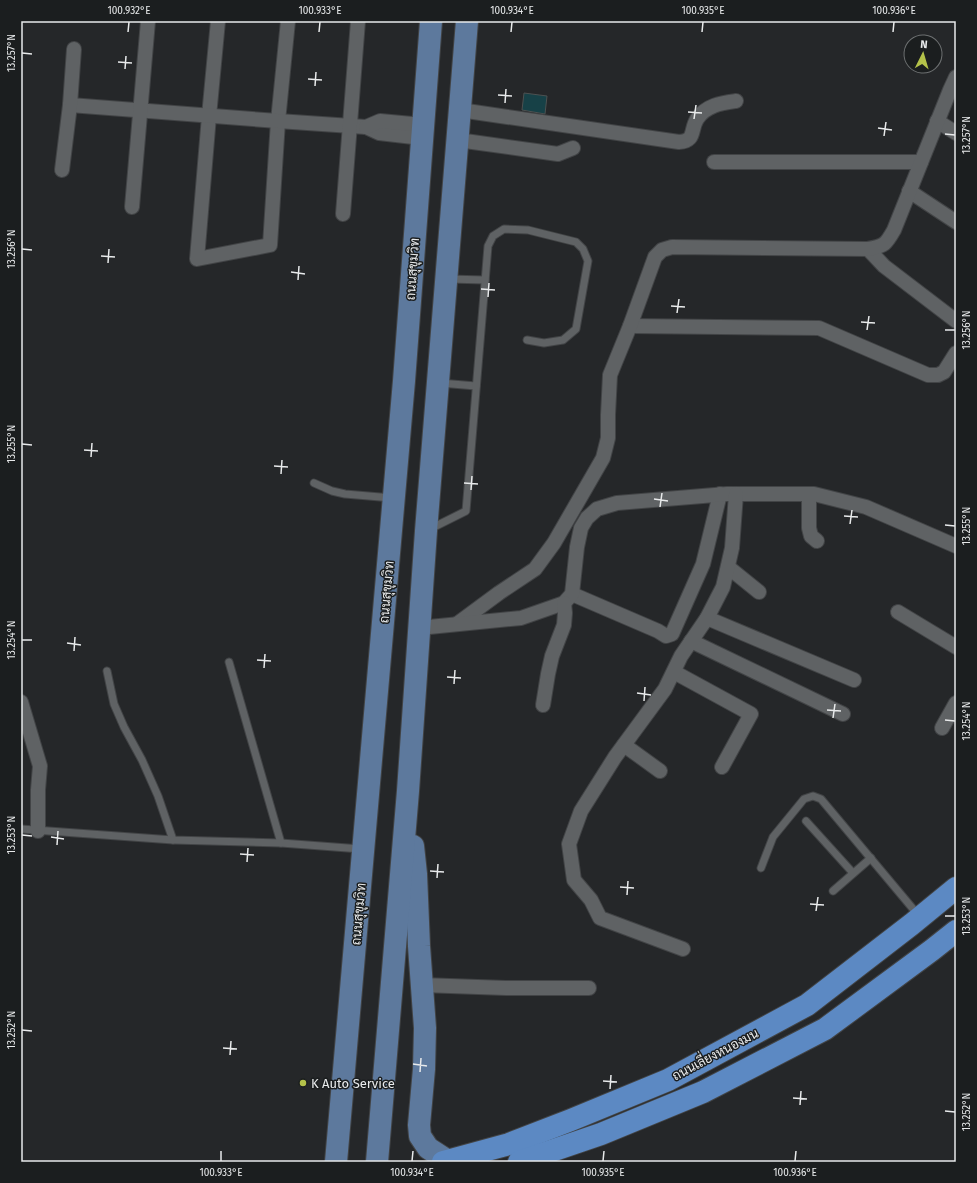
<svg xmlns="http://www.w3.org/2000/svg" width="977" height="1183" viewBox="0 0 977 1183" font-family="'Fira Sans',Sarabun,sans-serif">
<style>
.building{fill:#174147;stroke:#4d5151}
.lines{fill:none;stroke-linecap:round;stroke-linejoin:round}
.lane-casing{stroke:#424446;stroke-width:9}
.street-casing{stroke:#424446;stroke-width:16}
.primary-casing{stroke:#424446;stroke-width:24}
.highway-casing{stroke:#424446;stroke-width:24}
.lane{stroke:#5f6264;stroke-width:7}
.street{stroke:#5f6264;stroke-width:14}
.primary{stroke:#5d799d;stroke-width:22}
.highway{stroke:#5c89c3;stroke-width:22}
.ticks{fill:none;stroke:#e8eaeb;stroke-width:1.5}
.poi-dot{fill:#b4c24a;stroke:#1b1e1f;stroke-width:1.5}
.labels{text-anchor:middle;stroke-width:3;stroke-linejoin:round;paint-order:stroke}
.street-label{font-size:13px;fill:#e8eaeb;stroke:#1b1e1f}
.poi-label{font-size:13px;fill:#e8eaeb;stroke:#1b1e1f;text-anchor:start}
.neatline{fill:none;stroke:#e8eaeb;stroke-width:1.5}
.ticks-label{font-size:10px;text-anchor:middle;fill:#e8eaeb}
</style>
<rect width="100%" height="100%" fill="#252729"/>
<polygon class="building" points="524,93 547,96 545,114 522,110"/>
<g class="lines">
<g class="lane-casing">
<g id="lane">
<polyline points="449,279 485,280"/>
<polyline points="440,383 476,386"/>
<polyline points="314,483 332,491 345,494 392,498"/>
<polyline points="430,529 466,511 488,246 493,236 504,229 528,230 576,242 583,249 588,261 576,329 563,340 544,343 527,340"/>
<polyline points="229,662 281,843"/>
<polyline points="107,671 114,704 124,727 142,760 158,796 173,840"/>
<polyline points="806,821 853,873"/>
<polyline points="21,829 173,840 281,843 361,849"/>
<polyline points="761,868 773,837 804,799 813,796 821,799 919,916"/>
<polyline points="833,891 871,858"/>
</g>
</g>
<g class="street-casing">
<g id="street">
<polyline points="218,21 209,116 197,259 270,245 278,121 288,21"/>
<polyline points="70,105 278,121 366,127 379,133 422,138"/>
<path d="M460,110L679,142C696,141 690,130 697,119C706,105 722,103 736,101"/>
<polyline points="937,121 956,133"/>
<polyline points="366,127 380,121 423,125"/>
<polyline points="458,140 558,154 573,148"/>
<polyline points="714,162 921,162"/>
<polyline points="62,170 70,105 74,49"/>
<polyline points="909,191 956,222"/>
<polyline points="132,207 148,21"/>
<polyline points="343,214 358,21"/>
<polyline points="868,249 884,266 956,321"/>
<polyline points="630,326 819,328 928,375 938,375 944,372 956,353"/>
<polyline points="809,494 809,528 811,536 817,541"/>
<polyline points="728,567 759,592"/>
<polyline points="572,594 658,631 666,636 672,634 703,564 720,494"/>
<polyline points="898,612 956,647"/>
<polyline points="707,618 854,680"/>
<path d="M457,624L499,593L535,569L554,543L603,458L608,438V415L610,375L630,326L655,257L662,250L672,247L868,249C885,246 886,244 894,230L950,90L956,77"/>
<polyline points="419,628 521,618 564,603 572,594 577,547 581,528 587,518 597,509 617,503 727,494 814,494 866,507 956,546"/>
<polyline points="691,641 843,714"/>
<polyline points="674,672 751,714 722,767"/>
<polyline points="21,702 40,766 38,790 38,831"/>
<polyline points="543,705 548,674 552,656 564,625 565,613 564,603"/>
<polyline points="942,728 956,703"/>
<polyline points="624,745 660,771"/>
<polyline points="683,949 600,918 591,900 574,880 569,844 581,811 615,757 665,689 681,656 707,618 723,587 732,548 736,494"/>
<polyline points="422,985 506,988 589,988"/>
</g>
</g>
<g class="primary-casing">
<g id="primary">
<polyline points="413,846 416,874 419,946 425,1028 424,1069 419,1125 420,1136 428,1148 448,1161"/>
<polyline points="336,1162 404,381 431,21"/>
<polyline points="377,1162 408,791 426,531 467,21"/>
</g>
</g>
<g class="highway-casing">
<g id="highway">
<polyline points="443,1162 509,1144 571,1120 668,1080 807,1005 912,924 956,888"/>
<polyline points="519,1162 601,1134 703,1092 825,1029 932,950 956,931"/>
</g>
</g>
<use href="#lane" class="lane"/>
<use href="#street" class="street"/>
<use href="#primary" class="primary"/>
<use href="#highway" class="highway"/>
</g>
<path class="ticks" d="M128,32L129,22M319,32L320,22M511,32L512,22M702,32L703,22M893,32L894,22M22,53L32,54M118,62L132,63M125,69L126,56M308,79L322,80M315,86L316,72M498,95L512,96M505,103L506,89M688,112L702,113M694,119L696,105M878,128L892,130M945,134L955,135M884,136L886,122M22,249L32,250M101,256L115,257M108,263L109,249M291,272L305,274M298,280L299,266M481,289L495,290M488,297L489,283M671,306L685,307M677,313L679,299M861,322L875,323M867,330L869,316M945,330H955M22,444L32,445M84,450L98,451M91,457L92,443M274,466L288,467M281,474L282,460M464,483L478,484M471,490L472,476M654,499L668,501M660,507L662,493M844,516L858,517M850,524L852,510M945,525L955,526M22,640H32M67,643L81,645M74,651L75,637M257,660L271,661M264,668L265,654M447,677L461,678M454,684L455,670M637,693L651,695M644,701L645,687M827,710L841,711M833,718L835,704M945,720L955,721M22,835L32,836M51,837L64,839M57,845L58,831M240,854L254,855M247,862L248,848M430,871L444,872M437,878L438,864M620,887L634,888M627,895L628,881M810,904L824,905M816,911L818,897M945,916H955M22,1030L32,1031M223,1048L237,1049M230,1055L231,1041M413,1064L427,1066M420,1072L421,1058M603,1081L617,1082M610,1089L611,1075M793,1098L807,1099M800,1105L801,1091M945,1111L955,1112M221,1161V1151M412,1161L413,1151M603,1161L604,1151M795,1161L796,1151"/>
<circle class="poi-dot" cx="303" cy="1083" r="4"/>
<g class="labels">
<g class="street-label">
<text transform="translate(412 269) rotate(-86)" y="5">ถนนสุขุมวิท</text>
<text transform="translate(386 592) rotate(-85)" y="5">ถนนสุขุมวิท</text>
<text transform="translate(358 914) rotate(-85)" y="5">ถนนสุขุมวิท</text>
<text transform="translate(715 1054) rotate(-28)" y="5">ถนนเลี่ยงหนองมน</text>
</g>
<g class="poi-label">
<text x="311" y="1088">K Auto Service</text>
</g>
</g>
<rect width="977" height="1183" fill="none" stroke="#1b1e1f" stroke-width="44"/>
<g transform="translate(923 54) rotate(5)"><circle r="19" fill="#1b1e1f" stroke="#6d7071"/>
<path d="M0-3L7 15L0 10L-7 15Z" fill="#b4c24a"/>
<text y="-6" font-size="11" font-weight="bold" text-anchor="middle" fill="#e8eaeb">N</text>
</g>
<rect x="22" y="22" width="933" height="1139" class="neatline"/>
<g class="ticks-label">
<text x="129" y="14">100.932°E</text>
<text x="320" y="14">100.933°E</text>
<text x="512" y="14">100.934°E</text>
<text x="703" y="14">100.935°E</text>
<text x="894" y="14">100.936°E</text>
<text transform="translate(11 53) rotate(-90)" y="4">13.257°N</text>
<text transform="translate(966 135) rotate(-90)" y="4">13.257°N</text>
<text transform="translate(11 249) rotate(-90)" y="4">13.256°N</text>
<text transform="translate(966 330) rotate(-90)" y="4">13.256°N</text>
<text transform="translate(11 444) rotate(-90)" y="4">13.255°N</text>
<text transform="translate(966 526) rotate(-90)" y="4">13.255°N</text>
<text transform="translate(11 640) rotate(-90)" y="4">13.254°N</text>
<text transform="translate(966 721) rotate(-90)" y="4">13.254°N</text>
<text transform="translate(11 835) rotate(-90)" y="4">13.253°N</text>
<text transform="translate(966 916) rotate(-90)" y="4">13.253°N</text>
<text transform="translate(11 1030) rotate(-90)" y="4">13.252°N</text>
<text transform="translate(966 1112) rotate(-90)" y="4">13.252°N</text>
<text x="221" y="1176">100.933°E</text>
<text x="412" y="1176">100.934°E</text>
<text x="603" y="1176">100.935°E</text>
<text x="795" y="1176">100.936°E</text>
</g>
</svg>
